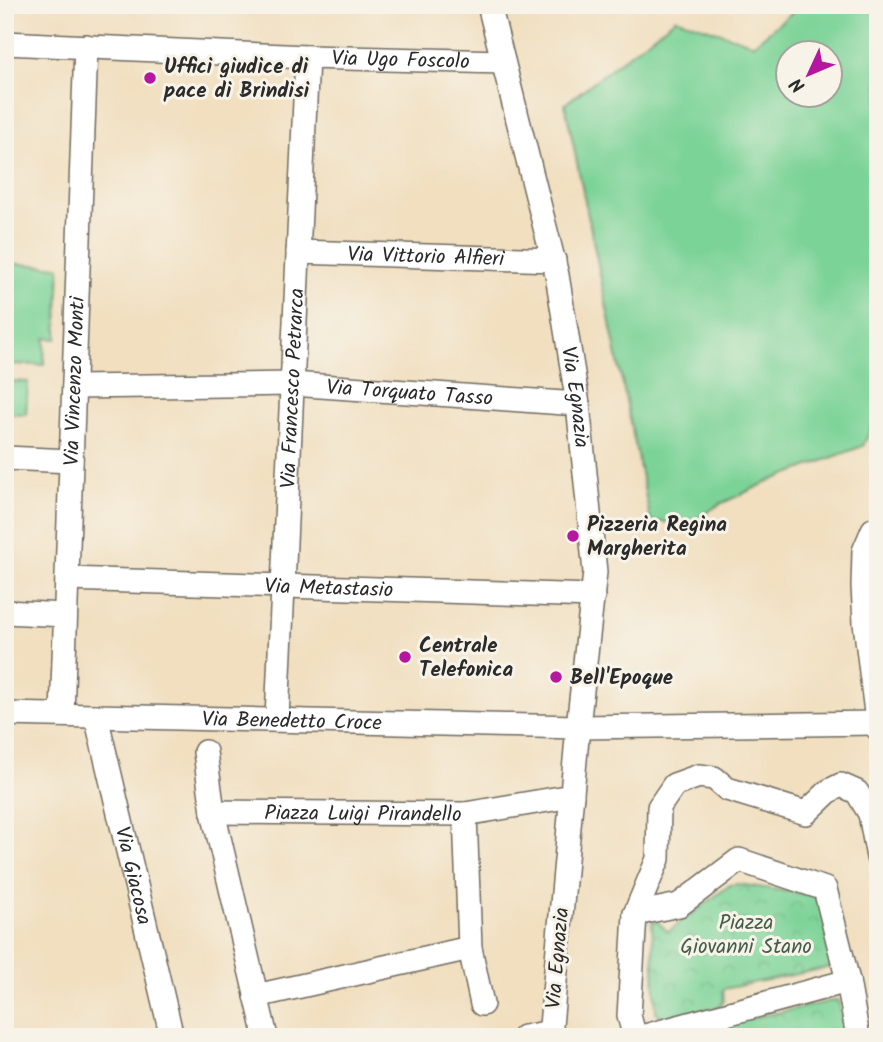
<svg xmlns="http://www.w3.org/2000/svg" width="883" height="1042" viewBox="0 0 883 1042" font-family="Kalam,sans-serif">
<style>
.green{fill:#7cd397;stroke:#547f61;stroke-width:2;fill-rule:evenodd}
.park{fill:url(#park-crowns);stroke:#547f61;stroke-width:2}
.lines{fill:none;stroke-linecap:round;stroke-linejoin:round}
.minor-casing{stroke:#706a5f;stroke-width:26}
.minor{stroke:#fff;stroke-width:23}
.poi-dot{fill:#b5179e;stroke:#f7f3e8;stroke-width:2.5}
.labels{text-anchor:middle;stroke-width:6;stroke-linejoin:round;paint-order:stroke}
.street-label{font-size:21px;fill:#2b2b2b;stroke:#f7f3e8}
.poi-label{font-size:21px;font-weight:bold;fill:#2b2b2b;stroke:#f7f3e8;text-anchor:start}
.park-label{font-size:21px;fill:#435d4b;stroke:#f7f3e8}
</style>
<defs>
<pattern id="park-crowns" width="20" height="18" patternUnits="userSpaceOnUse" patternTransform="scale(1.75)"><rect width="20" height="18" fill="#7cd397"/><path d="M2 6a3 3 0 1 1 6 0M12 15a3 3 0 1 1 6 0" fill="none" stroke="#6bb582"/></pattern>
</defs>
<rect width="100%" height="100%" fill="#f7f3e8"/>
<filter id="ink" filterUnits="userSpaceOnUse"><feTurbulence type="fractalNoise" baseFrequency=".0143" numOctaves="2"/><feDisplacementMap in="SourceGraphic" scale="14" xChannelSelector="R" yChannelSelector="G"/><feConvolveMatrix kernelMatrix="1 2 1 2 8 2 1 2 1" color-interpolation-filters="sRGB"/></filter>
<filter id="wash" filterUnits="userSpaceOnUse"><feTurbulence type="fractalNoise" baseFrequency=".00686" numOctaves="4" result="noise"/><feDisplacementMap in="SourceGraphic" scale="28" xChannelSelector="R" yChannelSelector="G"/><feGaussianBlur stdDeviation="1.57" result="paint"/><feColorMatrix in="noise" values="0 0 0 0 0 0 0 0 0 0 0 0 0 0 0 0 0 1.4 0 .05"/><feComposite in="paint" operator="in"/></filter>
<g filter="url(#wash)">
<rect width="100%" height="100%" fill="#f1dfc0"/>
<g class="green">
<path d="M790,5H878V413L863,446L772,480L720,504L692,522H651L565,104L676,18L754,44L794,11ZM788,52H830V94H788Z"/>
<polygon points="5,263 60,267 57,339 45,338 44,365 5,364"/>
<polygon points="5,381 28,382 26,414 5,413"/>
</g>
<g class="park">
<polygon points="738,884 812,895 820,900 835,960 831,967 723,989 724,1001 720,1007 662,1018 656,1012 652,922 658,922 668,932 730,885"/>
<polygon points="838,1000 846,1037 665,1037 665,1036"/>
</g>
</g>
<g filter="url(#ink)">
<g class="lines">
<g class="minor-casing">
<g id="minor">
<path id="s1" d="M489,5L557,275L578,404L595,572L578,727L550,1037"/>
<path id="s2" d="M5,43L307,57L503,62"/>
<path id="s3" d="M298,252L554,260"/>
<path id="s4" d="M74,387L292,384L578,404"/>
<polyline points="5,458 71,461"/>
<polyline points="878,529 873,530 864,551 863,586 865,623 878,729"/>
<path id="s5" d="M67,579L593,596"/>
<polyline points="5,612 65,615"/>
<path id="s6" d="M5,714L578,727L877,723"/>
<path id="s7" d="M62,715L86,46"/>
<path id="s8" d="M96,716L172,1037"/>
<path id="s9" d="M277,719L307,57"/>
<polyline points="205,752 213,812 266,1037"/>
<path id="s10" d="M213,812L465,814L572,796"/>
<polyline points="465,814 470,948 482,1004"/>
<polyline points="635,914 679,905 739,860 825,889 848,981 858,1037"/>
<polyline points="256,996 470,948"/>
<polyline points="524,1037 551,1032"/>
<polyline points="635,1037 629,1016 635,914 658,859 659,807 674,785 699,776 714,778 727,789 806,813 829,791 841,785 857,792 870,814 878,857"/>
<polyline points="641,1037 848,981"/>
</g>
</g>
<use href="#minor" class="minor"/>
</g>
</g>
<g class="poi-dot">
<circle cx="150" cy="78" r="7"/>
<circle cx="573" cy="536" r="7"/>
<circle cx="405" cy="657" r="7"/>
<circle cx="556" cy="677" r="7"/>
</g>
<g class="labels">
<g class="street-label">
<text dy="7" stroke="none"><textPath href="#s2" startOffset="396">Via Ugo Foscolo</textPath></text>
<text dy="7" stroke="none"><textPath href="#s3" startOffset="128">Via Vittorio Alfieri</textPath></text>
<text dy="7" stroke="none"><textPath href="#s7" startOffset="334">Via Vincenzo Monti</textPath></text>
<text dy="7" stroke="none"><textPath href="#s9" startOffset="331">Via Francesco Petrarca</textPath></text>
<text dy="7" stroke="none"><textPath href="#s4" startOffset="336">Via Torquato Tasso</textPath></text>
<text dy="7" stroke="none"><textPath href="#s1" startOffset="402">Via Egnazia</textPath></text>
<text dy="7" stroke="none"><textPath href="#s5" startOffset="262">Via Metastasio</textPath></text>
<text dy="7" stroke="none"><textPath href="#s6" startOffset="287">Via Benedetto Croce</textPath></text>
<text dy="7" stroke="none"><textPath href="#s10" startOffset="150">Piazza Luigi Pirandello</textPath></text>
<text dy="7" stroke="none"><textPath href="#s8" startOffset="164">Via Giacosa</textPath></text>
<text transform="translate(557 958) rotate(-85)" y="7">Via Egnazia</text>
</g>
<g class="poi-label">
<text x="164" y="73">Uffici giudice di<tspan x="164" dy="24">pace di Brindisi</tspan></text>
<text x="587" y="531">Pizzeria Regina<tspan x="587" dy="24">Margherita</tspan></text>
<text x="419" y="652">Centrale<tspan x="419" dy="24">Telefonica</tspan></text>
<text x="570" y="684">Bell'Epoque</text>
</g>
<g class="park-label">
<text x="746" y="929">Piazza<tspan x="746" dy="24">Giovanni Stano</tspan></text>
</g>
</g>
<rect width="883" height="1042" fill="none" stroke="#f7f3e8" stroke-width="28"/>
<g transform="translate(809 74) rotate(226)"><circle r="33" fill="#f7f3e8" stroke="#a5a39c" stroke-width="2"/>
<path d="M0-5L12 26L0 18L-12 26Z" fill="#b5179e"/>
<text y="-10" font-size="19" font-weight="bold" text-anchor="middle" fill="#2b2b2b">N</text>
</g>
</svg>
